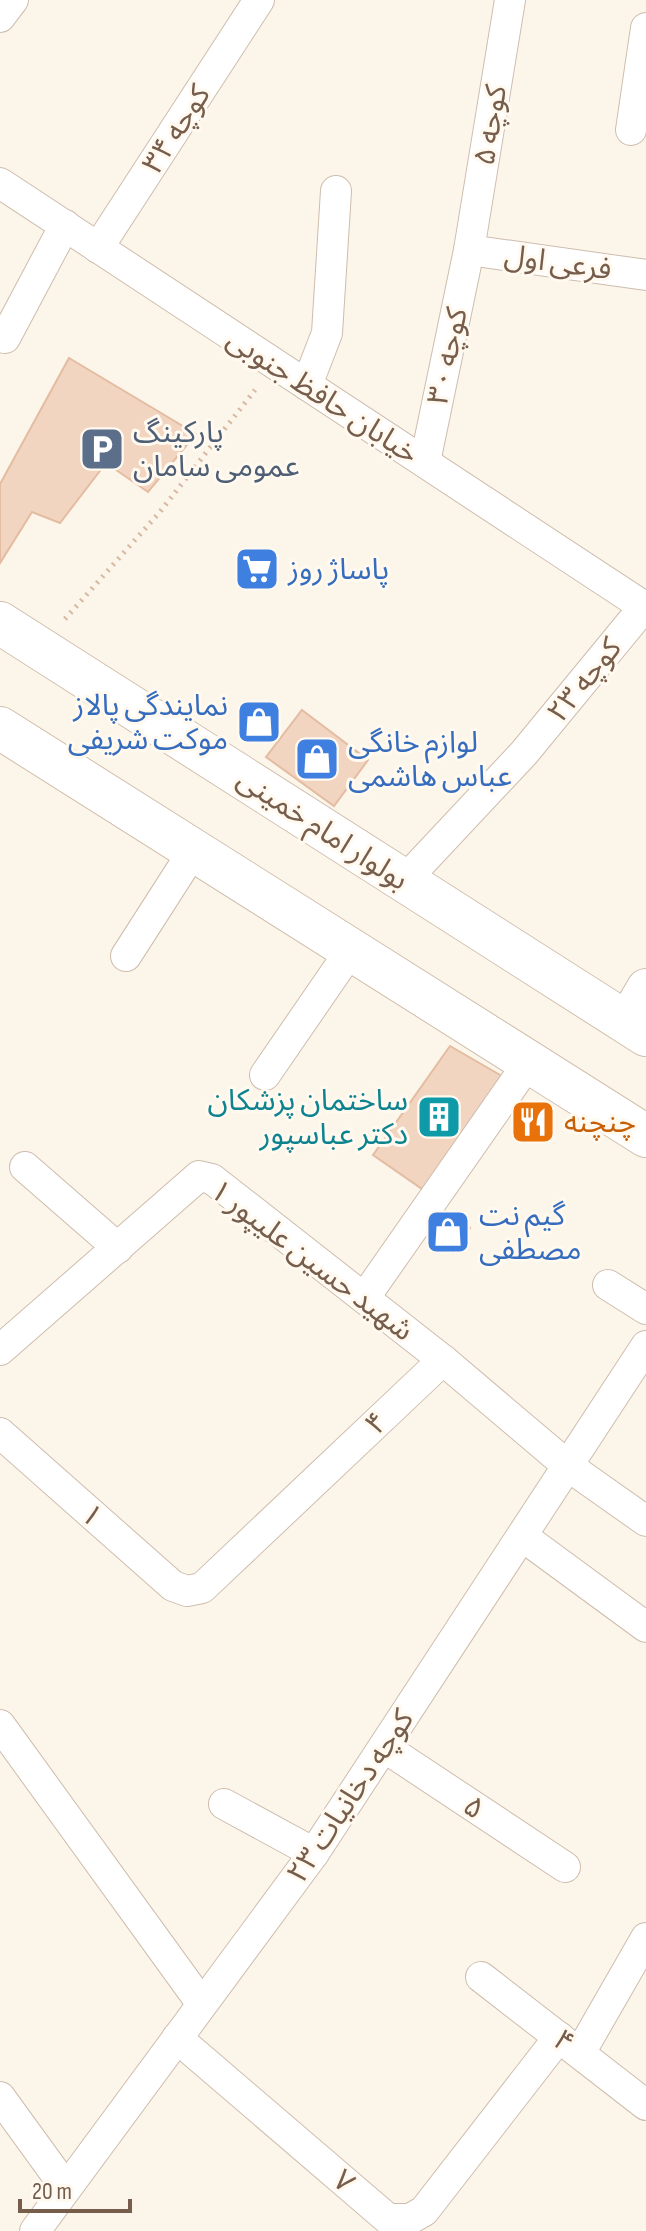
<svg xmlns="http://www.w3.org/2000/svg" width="646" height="2231" viewBox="0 0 646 2231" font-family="'Sofia Sans Condensed','Noto Sans Arabic',sans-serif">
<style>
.building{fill:#f1d5c1;stroke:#e4bca1;stroke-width:2}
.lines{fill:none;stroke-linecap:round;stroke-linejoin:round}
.minor-casing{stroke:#cebdae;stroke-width:32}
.tertiary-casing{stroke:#cebdae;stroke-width:40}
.secondary-casing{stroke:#d1beac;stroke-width:44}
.path{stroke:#d7b9a3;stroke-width:5;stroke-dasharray:2 6;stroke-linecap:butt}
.minor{stroke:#fff;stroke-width:30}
.tertiary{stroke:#fff;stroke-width:38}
.secondary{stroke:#fff;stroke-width:42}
.labels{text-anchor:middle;stroke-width:6;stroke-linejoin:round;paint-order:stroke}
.street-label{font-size:30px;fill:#765d4c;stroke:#fff9ef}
.service-label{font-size:30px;fill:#4e5e75;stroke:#fff9ef;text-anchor:start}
.shop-label{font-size:30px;fill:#366cbe;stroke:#fff9ef;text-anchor:start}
.culture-label{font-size:30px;fill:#0d838f;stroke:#fff9ef;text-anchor:end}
.food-label{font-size:30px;fill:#c56008;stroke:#fff9ef;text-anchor:start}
</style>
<rect width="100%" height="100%" fill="#fcf5e9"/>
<g class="building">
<polygon points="69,358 196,434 148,492 106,463 60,523 32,512 0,563 0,484"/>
<polygon points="302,710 368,760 334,806 266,757"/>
<polygon points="450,1046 507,1079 425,1191 373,1155"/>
<polygon points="444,1210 470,1228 453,1253 426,1236"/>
</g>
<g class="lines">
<g class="minor-casing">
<g id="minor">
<polyline points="0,17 13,0"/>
<polyline points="631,130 646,28"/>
<polyline points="0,183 646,608"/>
<polyline points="98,248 259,0"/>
<polyline points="469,250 646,275"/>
<polyline points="5,338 65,225"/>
<polyline points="307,385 327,333 336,191"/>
<polyline points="425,462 469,250 510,0"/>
<polyline points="404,881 524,753 644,607"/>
<polyline points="126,956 194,850"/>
<polyline points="265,1075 351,950"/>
<polyline points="25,1167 118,1248"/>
<polyline points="608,1285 646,1309"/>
<polyline points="365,1297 529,1062"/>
<polyline points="0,1350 199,1176 212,1179 443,1360"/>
<polyline points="0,1433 173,1586 187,1591 202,1588 443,1360 568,1466 646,1521"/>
<polyline points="522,1536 646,1627"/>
<polyline points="0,1725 202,2004"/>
<polyline points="384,1747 565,1867"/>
<polyline points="224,1804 314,1853"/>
<polyline points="481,1977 646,2105"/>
<polyline points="177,2038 388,2219 410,2219 424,2211 559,2037"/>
<polyline points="580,2053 646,1938"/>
<polyline points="0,2097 66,2188"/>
<polyline points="35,2231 314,1853 646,1346"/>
</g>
</g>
<g class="tertiary-casing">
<polyline id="tertiary" points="626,1022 646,988"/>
</g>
<g class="secondary-casing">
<g id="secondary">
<polyline points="0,623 646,1035"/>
<polyline points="0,728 646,1136"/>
</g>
</g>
<polyline class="path" points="65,619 159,513 255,390"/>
<use href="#minor" class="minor"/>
<use href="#tertiary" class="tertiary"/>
<use href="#secondary" class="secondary"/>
</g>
<defs>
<g id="parking-square" transform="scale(2.3)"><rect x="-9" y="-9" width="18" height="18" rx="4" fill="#5c6f8a" stroke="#fff9ef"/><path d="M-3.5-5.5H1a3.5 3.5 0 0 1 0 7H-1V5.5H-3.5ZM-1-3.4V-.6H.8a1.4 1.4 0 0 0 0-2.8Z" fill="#fff"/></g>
<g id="supermarket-square" transform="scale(2.3)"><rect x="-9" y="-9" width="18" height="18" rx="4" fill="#3f7fe0" stroke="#fff9ef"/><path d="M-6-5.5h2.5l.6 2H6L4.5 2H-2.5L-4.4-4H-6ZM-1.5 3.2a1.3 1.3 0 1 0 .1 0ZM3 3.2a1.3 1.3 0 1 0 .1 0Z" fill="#fff"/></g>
<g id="shop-square" transform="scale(2.3)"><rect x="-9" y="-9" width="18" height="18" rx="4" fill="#3f7fe0" stroke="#fff9ef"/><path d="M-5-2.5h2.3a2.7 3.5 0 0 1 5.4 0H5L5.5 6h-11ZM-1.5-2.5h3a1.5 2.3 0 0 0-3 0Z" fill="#fff"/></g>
<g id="building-square" transform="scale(2.3)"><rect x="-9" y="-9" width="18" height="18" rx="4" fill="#0f9aa8" stroke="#fff9ef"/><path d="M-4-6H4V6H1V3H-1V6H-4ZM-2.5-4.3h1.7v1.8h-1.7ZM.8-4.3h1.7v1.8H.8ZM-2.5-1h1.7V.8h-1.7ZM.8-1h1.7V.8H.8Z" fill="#fff"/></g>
<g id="restaurant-square" transform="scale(2.3)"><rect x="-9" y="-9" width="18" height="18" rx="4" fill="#e8710a" stroke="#fff9ef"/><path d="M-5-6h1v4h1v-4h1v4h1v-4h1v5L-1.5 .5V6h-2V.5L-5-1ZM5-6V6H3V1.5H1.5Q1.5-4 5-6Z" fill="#fff"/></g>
</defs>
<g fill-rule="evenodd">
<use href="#parking-square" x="102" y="449"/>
<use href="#supermarket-square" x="257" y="569"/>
<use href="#shop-square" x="259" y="722"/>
<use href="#shop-square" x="317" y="759"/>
<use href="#building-square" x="439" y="1117"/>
<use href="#restaurant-square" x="533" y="1122"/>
<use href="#shop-square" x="448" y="1232"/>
</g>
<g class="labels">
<g class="street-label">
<text transform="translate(490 125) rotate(-81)" y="10">کوچه ۵</text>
<text transform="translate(176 129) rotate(-57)" y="10">کوچه ۳۴</text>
<text transform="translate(558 262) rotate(8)" y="10">فرعی اول</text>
<text transform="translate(447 356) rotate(-78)" y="10">کوچه ۳۰</text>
<text transform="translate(323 396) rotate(33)" y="10">خیابان حافظ جنوبی</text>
<text transform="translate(584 680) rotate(-51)" y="10">کوچه ۲۳</text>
<text transform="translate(323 829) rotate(33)" y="10">بولوار امام خمینی</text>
<text transform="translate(312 1260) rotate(37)" y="10">شهید حسین علیپور ۱</text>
<text transform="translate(376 1423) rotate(-43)" y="10">۴</text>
<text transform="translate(92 1515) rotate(42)" y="10">۱</text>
<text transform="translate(350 1796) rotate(-56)" y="10">کوچه دخانیات ۲۳</text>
<text transform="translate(474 1807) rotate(34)" y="10">۵</text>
<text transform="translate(564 2041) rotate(38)" y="10">۴</text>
<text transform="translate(344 2181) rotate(41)" y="10">۷</text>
</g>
<g class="service-label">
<text x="133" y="442">پارکینگ<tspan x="133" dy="34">عمومی سامان</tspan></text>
</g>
<g class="shop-label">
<text x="288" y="579">پاساژ روز</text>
<text x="228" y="715" text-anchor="end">نمایندگی پالاز<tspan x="228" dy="34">موکت شریفی</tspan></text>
<text x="348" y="752">لوازم خانگی<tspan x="348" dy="34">عباس هاشمی</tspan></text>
<text x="479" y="1225">گیم نت<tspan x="479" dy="34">مصطفی</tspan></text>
</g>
<g class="culture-label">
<text x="408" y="1110">ساختمان پزشکان<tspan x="408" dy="34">دکتر عباسپور</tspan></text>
</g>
<g class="food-label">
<text x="564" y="1132">چنچنه</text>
</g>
</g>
<path d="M20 2199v12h110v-12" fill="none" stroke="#765d4c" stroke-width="4"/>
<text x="32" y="2199" font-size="24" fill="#765d4c" stroke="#fff9ef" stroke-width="6" paint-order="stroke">20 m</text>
</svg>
